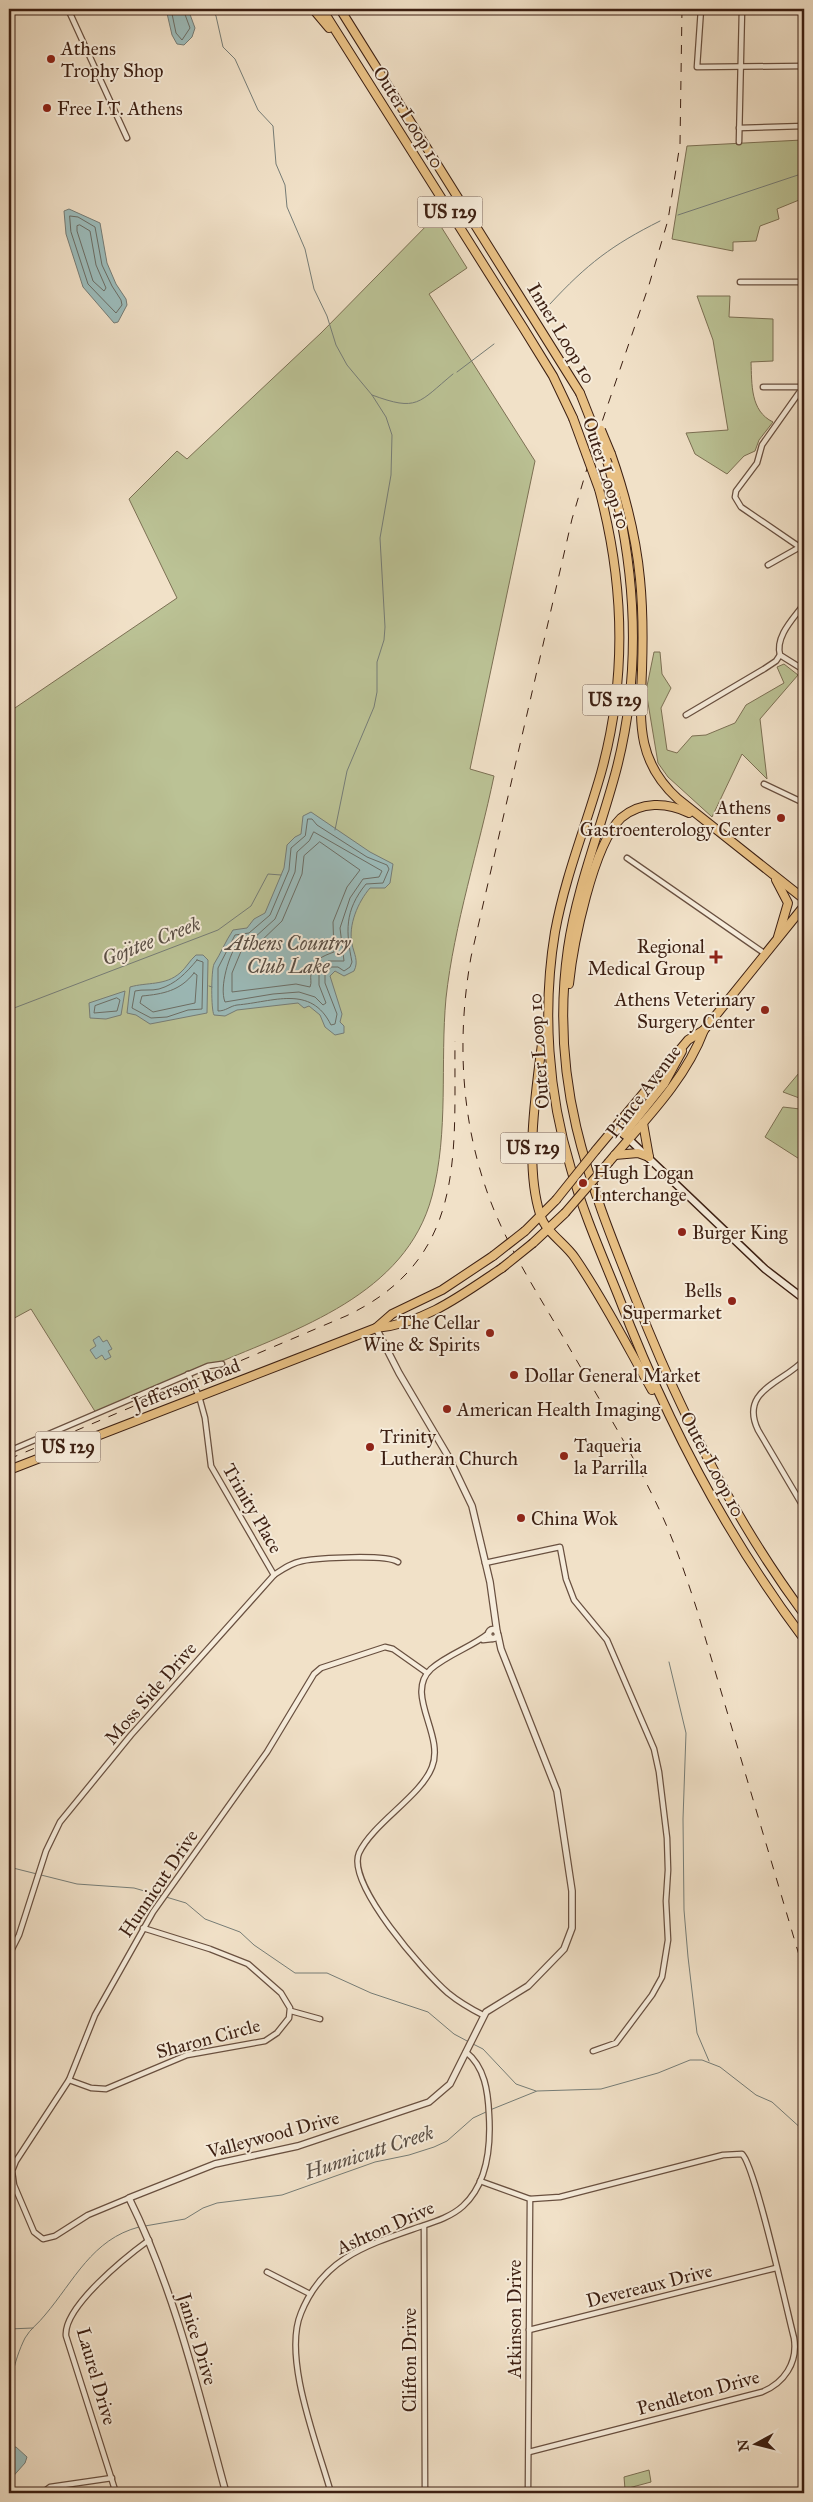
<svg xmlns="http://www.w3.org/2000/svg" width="813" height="2502" viewBox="0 0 813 2502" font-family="'IM FELL Great Primer',serif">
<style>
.green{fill:#bbc295;stroke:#7c7054}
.water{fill:#9cbcbb;stroke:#767d77}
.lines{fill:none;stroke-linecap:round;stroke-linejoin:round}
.shore{stroke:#6c6e66;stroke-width:1}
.stream{stroke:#767d77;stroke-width:1}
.minor-casing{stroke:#695040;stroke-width:7}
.tertiary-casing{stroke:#695040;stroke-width:8}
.secondary-casing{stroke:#3c1f12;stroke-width:9}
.trunk-casing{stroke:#3c1f12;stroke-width:10}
.motorway-casing{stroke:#3c1f12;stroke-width:10}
.minor{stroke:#f6ecdb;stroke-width:4.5}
.tertiary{stroke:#f6ecdb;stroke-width:5.5}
.secondary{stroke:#f6ecdb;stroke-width:6}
.trunk{stroke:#e8c084;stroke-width:8}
.motorway{stroke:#e8c084;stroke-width:8}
.rail{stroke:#3c1f12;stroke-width:1;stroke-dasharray:9 9;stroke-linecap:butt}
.trunk-bridge-casing{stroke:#3c1f12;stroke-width:10;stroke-linecap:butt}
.motorway-bridge-casing{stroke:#3c1f12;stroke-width:10;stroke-linecap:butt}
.trunk-bridge{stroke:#e8c084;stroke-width:8}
.motorway-bridge{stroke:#e8c084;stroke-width:8}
.poi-dot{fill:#8f2418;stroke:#f6ecdb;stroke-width:2}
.labels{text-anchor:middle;stroke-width:4;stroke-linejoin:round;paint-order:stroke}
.shield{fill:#f6ecdb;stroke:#745c4e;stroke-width:1}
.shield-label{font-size:18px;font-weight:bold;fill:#3c1f12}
.poi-label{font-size:19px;fill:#3c1f12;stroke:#f6ecdb;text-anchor:start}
.street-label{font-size:19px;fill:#3c1f12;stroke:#f6ecdb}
.water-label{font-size:20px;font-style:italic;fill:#594e45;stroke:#f6ecdb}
</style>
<rect width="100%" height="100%" fill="#f1e1c8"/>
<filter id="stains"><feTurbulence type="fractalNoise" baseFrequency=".004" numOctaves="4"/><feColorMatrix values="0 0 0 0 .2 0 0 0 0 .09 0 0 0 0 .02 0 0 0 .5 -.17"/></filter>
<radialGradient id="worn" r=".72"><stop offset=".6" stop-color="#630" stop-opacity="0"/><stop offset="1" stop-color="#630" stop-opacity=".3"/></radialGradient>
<g class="green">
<polygon points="802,140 804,141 804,198 777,209 779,219 760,226 756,241 733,242 733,251 672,239 687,146"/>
<path d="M435,217L467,268L429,294L535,461L470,769L494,776C479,848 454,925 446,998C440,1063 449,1132 432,1196C406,1295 297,1329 213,1365C175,1381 136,1401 96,1413L31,1309L9,1321V712L177,598L129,499L177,451L187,459L321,333Z"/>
<path d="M697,296H730L729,317L773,319V361L751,362C752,384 750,411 773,422L759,440L755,451L744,456L727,474L695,454L686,433L728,430L713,340Z"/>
<polygon points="654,652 660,652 662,674 671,688 661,708 667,750 677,753 692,736 706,735 735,723 746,705 784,683 777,667 784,664 798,675 760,719 767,779 742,754 712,817 668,777 658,763 646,691"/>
<polygon points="804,1067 804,1162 765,1137 783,1107 800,1109 802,1099 783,1092"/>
<polygon points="649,2470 651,2482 625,2489 624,2477"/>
</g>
<g class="water">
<polygon points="166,9 188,9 195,28 192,37 184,45 177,44 172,35"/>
<polygon points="69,209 100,223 107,263 116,284 126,299 127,305 118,322 114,323 83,287 66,234 64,211"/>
<path d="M311,812L370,852L393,864L390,883L385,888H370C358,902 348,925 352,944C354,954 359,961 354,971L344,976L335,971L330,976L342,1014L340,1022L344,1026V1033L335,1035L325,1027L320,1015L309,1006L304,1008L298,1003L237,1010L225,1016L214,1015C211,1010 211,971 214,964C221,953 225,942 233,930L247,928L254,919L265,913L284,868L287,845L295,837L301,834L303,816Z"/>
<path d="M196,955H203L208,960L207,1013L150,1024L136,1015L127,1013L130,987C147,982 165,986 180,973C186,968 190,960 196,955Z"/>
<polygon points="125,991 121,1015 106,1019 90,1018 89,1003"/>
<polygon points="99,1336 103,1342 107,1340 112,1349 108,1351 111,1357 105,1360 102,1355 96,1359 90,1350 96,1346 93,1340"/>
<polygon points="9,2447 16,2447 27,2457 25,2463 9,2481"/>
</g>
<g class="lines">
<g class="shore">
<polyline points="171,9 176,33 182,40 190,28 183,9"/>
<polygon points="70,216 78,217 95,227 102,265 112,286 121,300 122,305 116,313 88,284 71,232"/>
<polygon points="80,225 90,231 96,265 106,288 104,291 93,281 77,231 77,226"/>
<path d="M308,819H312L317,825L367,857L387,865L389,869L383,883L366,884C344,911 346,932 352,962L350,967L344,971L338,967H331L325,974V983L337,1014L335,1024L331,1025C311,984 273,1002 237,1005C230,1006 226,1011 218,1011V968L235,935L249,933L270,915L289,870L291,848L305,836Z"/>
<path d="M314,832L382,871L379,877L363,879L350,898L340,928L344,961H328L319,971V985L326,1003L323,1005L315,997L299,992L273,994L225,1002C219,987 229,954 239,941L254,938L275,919L295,872L297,852L309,841Z"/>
<path d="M320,842L360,870L347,887L333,922L334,952C323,956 312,960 311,974C310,979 312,982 310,987L296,984L232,992V973L242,949L258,944L282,921L302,874L304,856Z"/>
<path d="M197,960L203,962L202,1009L188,1010L167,1017L151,1018L132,1008L135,991C143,989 151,991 159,989C176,984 186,973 197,960Z"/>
<path d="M194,973L197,975L195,1003L153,1012L140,1003L142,996C163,994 180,991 194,973Z"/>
<polygon points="117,998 120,1000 117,1011 94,1013 95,1006"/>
</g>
<g class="stream">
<polyline points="212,9 216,16 223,47 235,59 258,110 273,126 276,164 285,185 287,207 305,249 314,289 327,316 336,345 347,365 372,395 386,417 392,435 391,475 380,538 385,627 384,640 377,662 377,692 374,707 347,771 335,830"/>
<polyline points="678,215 804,173"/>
<path d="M550,304C587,264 612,245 660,221"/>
<polyline points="457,372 494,344"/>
<path d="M372,395C418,412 418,403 453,374"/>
<polyline points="209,986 212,987"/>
<polyline points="9,1010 218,930 251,906 268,874 281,875"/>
<polyline points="669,1662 686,1733 683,1819 684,1910 688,1957 697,2033 709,2061"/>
<polyline points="9,1867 37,1874"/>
<polyline points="41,1875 77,1884 134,1888 162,1896"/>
<polyline points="166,1897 186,1903 205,1919 240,1932 254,1945 295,1973 327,1973 371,1993 428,2012 454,2034 469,2042"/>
<polyline points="473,2044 483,2049 516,2084 536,2091"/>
<polyline points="490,2110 537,2091 601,2089 658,2073 690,2060 702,2060 720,2067 756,2095 772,2102 804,2131"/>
<polyline points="145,2226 185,2219 203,2208 217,2203 282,2195 375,2162 409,2155 434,2147 447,2141 473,2118 486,2112"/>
<polyline points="9,2329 33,2328"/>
<path d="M9,2405C14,2394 12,2387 13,2375C14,2364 20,2348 25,2338C30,2329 39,2323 45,2315C74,2281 92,2239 139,2227"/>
</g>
<g class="minor-casing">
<g id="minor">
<polyline points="68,9 127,138"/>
<polyline points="701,9 697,67 804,66"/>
<polyline points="739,128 804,126"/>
<polyline points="739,142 742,9"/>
<polyline points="740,282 804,282"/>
<polyline points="763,387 803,387"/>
<polyline points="803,387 762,445 757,463 736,491 735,497 741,507 804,550"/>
<polyline points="768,565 800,547 804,540"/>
<path d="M804,604C794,618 775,636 780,655L804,670"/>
<polyline points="686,715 764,669 776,661 780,655"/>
<polyline points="764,784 804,803"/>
<polyline points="627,858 764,953"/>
<path d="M804,1360C783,1383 739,1390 758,1430L804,1508"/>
<polyline points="188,1374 199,1396 205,1418 211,1466 274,1575"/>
<polyline points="9,1451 208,1366 222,1364"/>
<polyline points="485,1563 560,1547 566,1579 574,1600 607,1640 654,1749 659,1772 667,1838 668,1870 666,1901 668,1940 662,1977 652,1995 616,2043 593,2051"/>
<polyline points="483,1640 492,1639"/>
<path d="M9,1955L19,1935L46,1851L60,1822L131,1735L274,1575C283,1569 291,1563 302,1561C318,1558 386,1554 398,1562"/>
<polyline points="291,2011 320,2019"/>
<path d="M483,2015C471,2009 459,2002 448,1993C425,1973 346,1884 359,1853C373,1823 421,1796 432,1767C445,1735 404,1694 431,1669C448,1654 472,1647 489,1633"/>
<polyline points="69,2080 91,2088 106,2089 187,2055 265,2041 277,2033 289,2018 290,2008 281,1993 248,1964 210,1949 143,1928"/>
<polyline points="480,2181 530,2199 528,2493"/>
<polyline points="129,2198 88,2215 55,2236 43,2239 34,2232 14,2185 12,2171 16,2161 69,2080 95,2015 153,1912 267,1752 314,1674 321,1668 385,1647 393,1649 427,1673"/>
<polyline points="424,2226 425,2493"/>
<polyline points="267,2272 310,2294"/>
<polyline points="529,2330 776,2268"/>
<path d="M529,2452L762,2392C784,2383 798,2363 794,2338C787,2311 755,2165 742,2154L723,2155L560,2197L530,2199"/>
<polyline points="42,2493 50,2487 112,2478"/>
<path d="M116,2493L66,2336C63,2307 127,2256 149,2240"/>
<path d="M331,2493C318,2446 282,2358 301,2313C323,2258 367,2245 419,2227C434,2222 451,2217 463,2206C488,2183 491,2146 489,2114C488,2092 485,2067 466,2052"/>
</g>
</g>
<g class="tertiary-casing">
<g id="tertiary">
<polyline points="376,1328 399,1373 448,1456 472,1506 490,1582 497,1632"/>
<circle cx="493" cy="1634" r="4.5"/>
<path d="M226,2493C199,2394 175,2291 129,2198L215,2164L298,2146L429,2102L450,2084L486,2012L528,1986L564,1949L572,1928V1891L557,1791L501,1649L498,1635"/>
</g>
</g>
<g class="secondary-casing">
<polyline id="secondary" points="616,1127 765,1269 804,1299"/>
</g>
<g class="trunk-casing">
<g id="trunk">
<polyline points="643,1123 649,1157"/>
<polyline points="624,1134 664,1084 682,1051"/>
<polyline points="596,1150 688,1040 704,1030"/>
<polyline points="615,1155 638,1153 649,1157"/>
<path d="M609,1162C643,1122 685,1081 704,1030L804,906"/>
<polyline points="525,1231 556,1200"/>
<polyline points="533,1243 565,1213"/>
<polyline points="376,1328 392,1314 442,1290 493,1256"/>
<path d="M9,1470L376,1328C424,1324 463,1294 502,1268"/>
</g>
</g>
<g class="motorway-casing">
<g id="motorway">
<polyline points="313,9 329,28"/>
<polyline points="322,9 524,329 553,376 573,418"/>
<polyline points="340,9 580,393"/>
<path d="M611,454C625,494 636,536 640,579C643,609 643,640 642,670C640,722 636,761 678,799L804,899"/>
<path d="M608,464C636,565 643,668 616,771C600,831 577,887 568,948C549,1081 587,1177 635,1297C679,1410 732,1517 804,1614"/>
<path d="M599,489C624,582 627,679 601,773C586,826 565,877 555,932C542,1010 548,1093 571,1169C583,1212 601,1253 618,1295C665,1418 724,1533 804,1639"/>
<polyline points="776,880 788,903 778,937"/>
<path d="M569,984C573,945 593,845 621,818C641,801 667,802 689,813"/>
<path d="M545,1021C538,1078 523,1160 540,1214C545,1232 565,1243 575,1258C604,1300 627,1346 652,1390"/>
</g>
</g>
<use href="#minor" class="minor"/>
<use href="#tertiary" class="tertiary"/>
<use href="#secondary" class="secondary"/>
<use href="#trunk" class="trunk"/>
<use href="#motorway" class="motorway"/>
<g class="rail">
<path d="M682,9L680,144L668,220L649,285L594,445L572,519L471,957C456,1042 461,1129 494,1210C513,1256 541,1299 566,1342C598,1398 633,1453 660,1511C675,1543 686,1576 697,1610L804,1972"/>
<path d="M9,1459L346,1316C467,1259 454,1155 455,1041"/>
</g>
<g class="trunk-bridge-casing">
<g id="trunk-bridge">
<polyline points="556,1200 596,1150"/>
<polyline points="565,1213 609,1162"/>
<polyline points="493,1256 525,1231"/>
<polyline points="502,1268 533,1243"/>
</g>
</g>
<g class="motorway-bridge-casing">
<g id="motorway-bridge">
<polyline points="580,393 608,464"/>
<polyline points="573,418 599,489"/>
<polyline points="601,430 611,454"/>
</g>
</g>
<use href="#trunk-bridge" class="trunk-bridge"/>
<use href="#motorway-bridge" class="motorway-bridge"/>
</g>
<g class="poi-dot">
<circle cx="51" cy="59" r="5"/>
<circle cx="47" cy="108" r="5"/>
<circle cx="781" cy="818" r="5"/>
<path d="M713.5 949.5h5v5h5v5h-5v5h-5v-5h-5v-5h5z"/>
<circle cx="765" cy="1010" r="5"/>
<circle cx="583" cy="1183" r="5"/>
<circle cx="682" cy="1232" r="5"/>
<circle cx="732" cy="1301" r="5"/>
<circle cx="490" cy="1333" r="5"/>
<circle cx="514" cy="1375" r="5"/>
<circle cx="447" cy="1409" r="5"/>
<circle cx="370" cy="1447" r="5"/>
<circle cx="564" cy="1456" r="5"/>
<circle cx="521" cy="1518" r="5"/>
</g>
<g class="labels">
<g class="shield">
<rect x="417.5" y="196.5" width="65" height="31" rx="4"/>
<rect x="582.5" y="684.5" width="65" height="31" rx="4"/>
<rect x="500.5" y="1132.5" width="65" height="31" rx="4"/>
<rect x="35.5" y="1431.5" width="65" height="31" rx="4"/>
</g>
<g class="shield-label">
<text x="450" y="218">US 129</text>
<text x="615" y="706">US 129</text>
<text x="533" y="1154">US 129</text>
<text x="68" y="1453">US 129</text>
</g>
<g class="poi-label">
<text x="61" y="55">Athens<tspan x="61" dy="22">Trophy Shop</tspan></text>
<text x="57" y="115">Free I.T. Athens</text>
<text x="771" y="814" text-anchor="end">Athens<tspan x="771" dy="22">Gastroenterology Center</tspan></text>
<text x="705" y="953" text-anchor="end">Regional<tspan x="705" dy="22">Medical Group</tspan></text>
<text x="755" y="1006" text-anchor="end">Athens Veterinary<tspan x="755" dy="22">Surgery Center</tspan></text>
<text x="593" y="1179">Hugh Logan<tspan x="593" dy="22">Interchange</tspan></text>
<text x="692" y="1239">Burger King</text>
<text x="722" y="1297" text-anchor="end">Bells<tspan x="722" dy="22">Supermarket</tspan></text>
<text x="480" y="1329" text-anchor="end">The Cellar<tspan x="480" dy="22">Wine &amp; Spirits</tspan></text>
<text x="524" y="1382">Dollar General Market</text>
<text x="457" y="1416">American Health Imaging</text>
<text x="380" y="1443">Trinity<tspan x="380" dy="22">Lutheran Church</tspan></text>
<text x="574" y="1452">Taqueria<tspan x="574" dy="22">la Parrilla</tspan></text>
<text x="531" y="1525">China Wok</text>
</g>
<g class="street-label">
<text transform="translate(409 117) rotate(58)" y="7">Outer Loop 10</text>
<text transform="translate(562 333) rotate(59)" y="7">Inner Loop 10</text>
<text transform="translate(607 473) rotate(72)" y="7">Outer Loop 10</text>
<text transform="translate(538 1051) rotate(-94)" y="7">Outer Loop 10</text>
<text transform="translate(643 1091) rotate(-53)" y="7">Prince Avenue</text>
<text transform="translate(186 1384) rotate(-21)" y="7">Jefferson Road</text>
<text transform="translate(713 1464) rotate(62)" y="7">Outer Loop 10</text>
<text transform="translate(253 1508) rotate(60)" y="7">Trinity Place</text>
<text transform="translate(150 1693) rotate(-49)" y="7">Moss Side Drive</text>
<text transform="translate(158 1883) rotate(-56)" y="7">Hunnicut Drive</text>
<text transform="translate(208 2038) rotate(-15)" y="7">Sharon Circle</text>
<text transform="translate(273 2134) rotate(-15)" y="7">Valleywood Drive</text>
<text transform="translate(385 2227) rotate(-24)" y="7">Ashton Drive</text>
<text transform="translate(649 2285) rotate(-14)" y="7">Devereaux Drive</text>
<text transform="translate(514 2319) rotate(-90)" y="7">Atkinson Drive</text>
<text transform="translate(198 2339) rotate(73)" y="7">Janice Drive</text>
<text transform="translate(409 2360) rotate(-90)" y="7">Clifton Drive</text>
<text transform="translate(97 2376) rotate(74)" y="7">Laurel Drive</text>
<text transform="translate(698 2392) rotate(-15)" y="7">Pendleton Drive</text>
</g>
<g class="water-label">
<text transform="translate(151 941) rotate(-21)" y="7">Gojitee Creek</text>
<text x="288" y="950">Athens Country<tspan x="288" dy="23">Club Lake</tspan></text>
<text transform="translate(369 2152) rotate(-18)" y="7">Hunnicutt Creek</text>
</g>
</g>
<rect width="813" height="2502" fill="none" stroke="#f1e1c8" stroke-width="30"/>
<rect x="10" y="10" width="793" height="2482" fill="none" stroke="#3c1f12" stroke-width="2.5"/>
<rect x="15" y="15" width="783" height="2472" fill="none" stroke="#3c1f12"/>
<g transform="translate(756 2444) rotate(263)" stroke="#f6ecdb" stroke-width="4" paint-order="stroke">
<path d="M0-4L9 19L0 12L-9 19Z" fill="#3c1f12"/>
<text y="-8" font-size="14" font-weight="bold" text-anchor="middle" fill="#3c1f12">N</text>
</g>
<rect width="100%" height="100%" filter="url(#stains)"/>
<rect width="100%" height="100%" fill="url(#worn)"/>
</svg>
